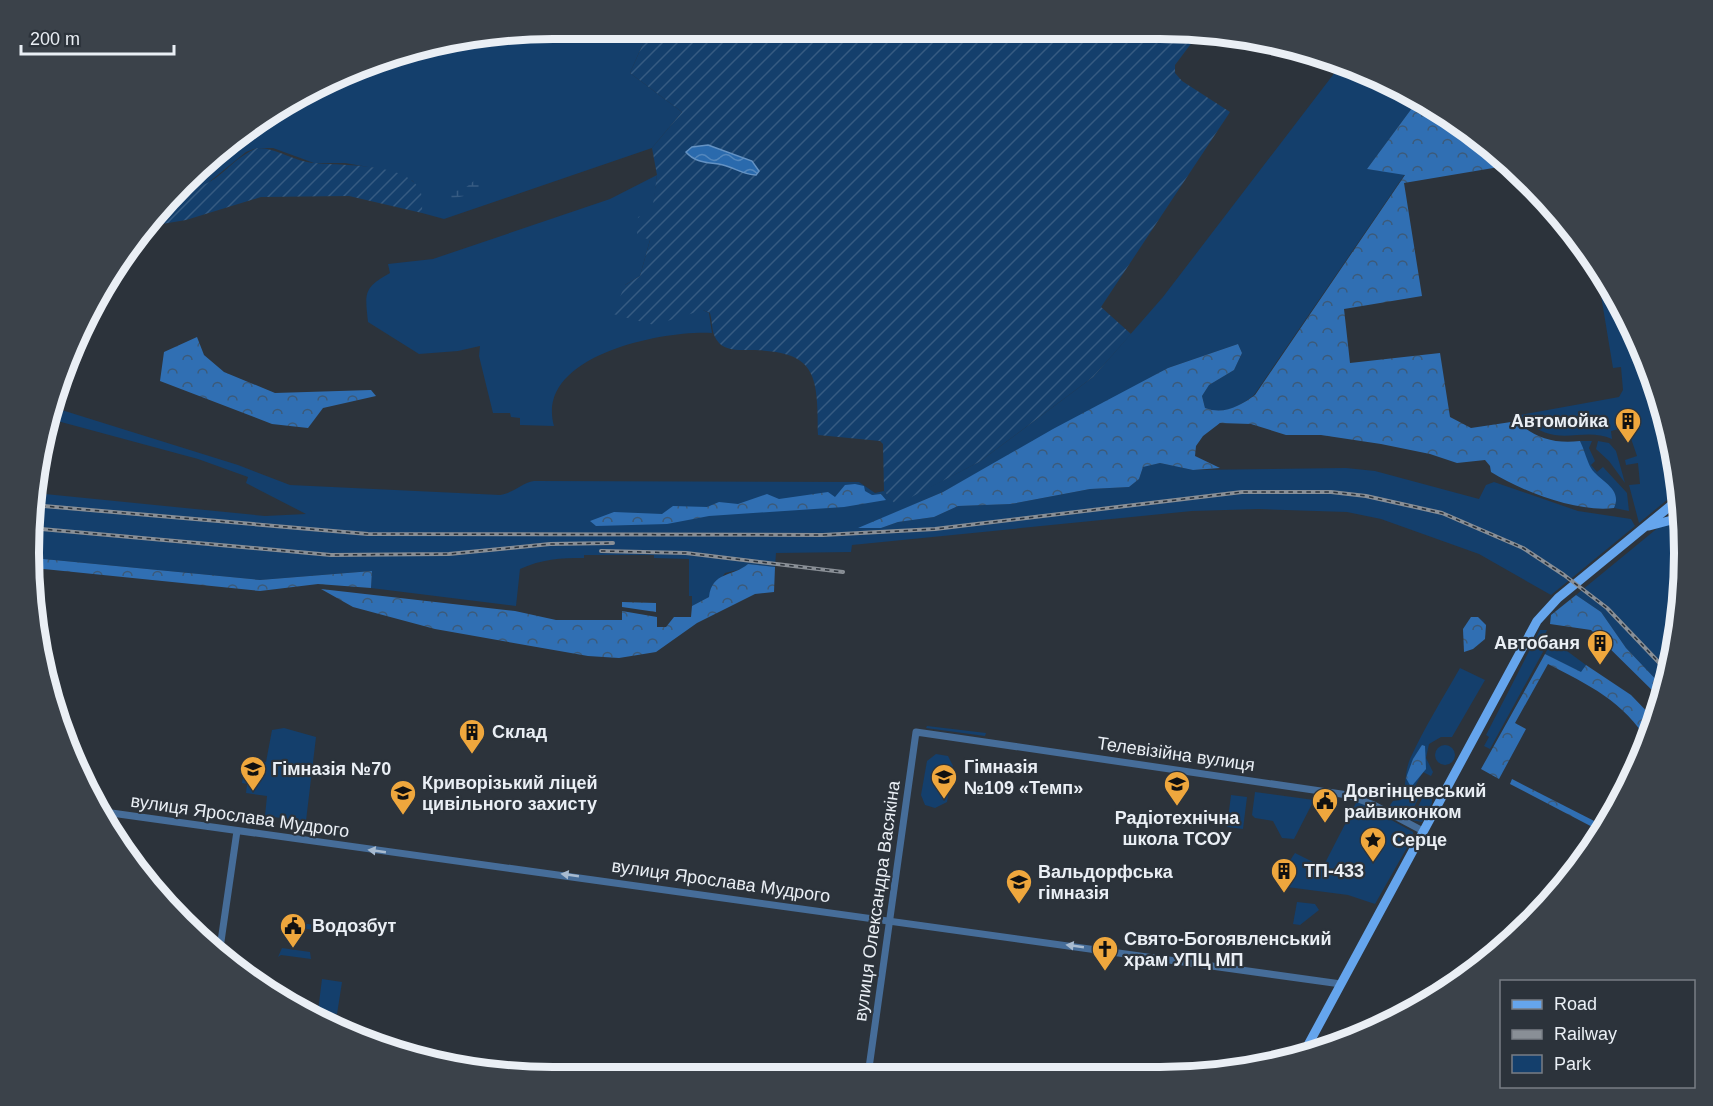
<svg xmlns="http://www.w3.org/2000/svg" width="1713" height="1106" viewBox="0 0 1713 1106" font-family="Helvetica,sans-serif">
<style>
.green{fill:#143f6c}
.forest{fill:url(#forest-crowns)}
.wetland{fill:url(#wetland-marsh)}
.garden{fill:url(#garden-furrows)}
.water{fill:url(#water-waves);stroke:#6492c3;stroke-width:1.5}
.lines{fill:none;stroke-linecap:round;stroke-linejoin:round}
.tertiary{stroke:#466d99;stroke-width:7}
.primary{stroke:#65a5ed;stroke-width:9}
.rail-casing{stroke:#898f96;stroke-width:4}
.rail{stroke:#2c333b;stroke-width:1.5;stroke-dasharray:4.5;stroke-linecap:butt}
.oneway{fill:#a8bbd0}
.labels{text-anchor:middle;stroke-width:4.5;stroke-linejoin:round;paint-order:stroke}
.poi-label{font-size:18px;font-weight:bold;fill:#eaeff5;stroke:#2c333b;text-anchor:start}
.street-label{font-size:18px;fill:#eaeff5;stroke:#2c333b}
.rim{fill:none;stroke:#eaeff5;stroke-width:8}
</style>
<defs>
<pattern id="forest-crowns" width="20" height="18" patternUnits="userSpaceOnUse" patternTransform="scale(1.5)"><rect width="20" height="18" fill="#306fb3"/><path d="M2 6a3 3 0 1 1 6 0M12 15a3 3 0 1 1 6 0" fill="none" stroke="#3c5a79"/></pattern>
<pattern id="wetland-marsh" width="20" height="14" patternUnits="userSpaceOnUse" patternTransform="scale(1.5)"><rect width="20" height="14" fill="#143f6c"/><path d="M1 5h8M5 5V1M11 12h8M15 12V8" fill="none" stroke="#365b82"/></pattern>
<pattern id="garden-furrows" width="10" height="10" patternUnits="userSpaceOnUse" patternTransform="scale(1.5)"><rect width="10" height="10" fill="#143f6c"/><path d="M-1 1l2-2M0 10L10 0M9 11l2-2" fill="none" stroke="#365b82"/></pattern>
<pattern id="water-waves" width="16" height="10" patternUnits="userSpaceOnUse" patternTransform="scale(1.5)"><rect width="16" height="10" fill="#2a6aad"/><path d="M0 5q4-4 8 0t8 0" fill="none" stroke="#5387bd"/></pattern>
</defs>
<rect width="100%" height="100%" fill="#2c333b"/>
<g class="green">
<polygon points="553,29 643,29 642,46 630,73 682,112 652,148 444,219 422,213 422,199 413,181 374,168 345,163 314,163 273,148 257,148 246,152 203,187 186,188 261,117 385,56"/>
<path d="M1339,67L1392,82L1418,100L1367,169L1405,174L1254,395C1239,407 1224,415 1205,408L1202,396L1209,385L1234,370L1242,353L1238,344L1168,368L943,492L860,528H881L898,522L934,517L958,506L1011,504L1090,489L1129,487L1139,479L1143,467L1160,463L1193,470L1346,468L1375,471L1479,499L1486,485L1494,482L1578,511L1631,519L1635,526L1551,595L1479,554L1381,519L1347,512L1259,509L1192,511L852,545L851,552L776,553L775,567L748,564L742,569L725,573L709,597L692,606V596H689V559L654,558V555H584V558C560,558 542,559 520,569L516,606L371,588L372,571L260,580L33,558L30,519L35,493L265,516L306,514L246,483L248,477L198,459L50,419L52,407L238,465L290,485L500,495C514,493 521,483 534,481L859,482L875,493L884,491L896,504L979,462L1093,377L1163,297Z"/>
<path d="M657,175L650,240L640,276L625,285L693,310H703L709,313L712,333C664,330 534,355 554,426L520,425V418L511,417L510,413H493L479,356L480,346L458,351L419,354L368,322C365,293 363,288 390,273L388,264L433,259L610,199Z"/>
<path d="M1596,265L1630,321L1667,417L1679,490L1639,523L1629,485L1640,484L1638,463L1626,465L1625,460L1637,456L1627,427L1611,431L1612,439C1581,425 1554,452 1520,415L1619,397L1623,390L1621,367L1613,368Z"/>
<polygon points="1580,441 1592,441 1589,448 1595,461 1591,465 1597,472 1603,467 1627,493 1629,511 1614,508 1616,502 1589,466"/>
<polygon points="1598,441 1609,443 1616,451 1625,483 1609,461 1596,449"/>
<polygon points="1682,508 1680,621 1664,688 1626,648 1601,612 1576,595"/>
<polygon points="1540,630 1547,630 1545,635 1550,639 1490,749 1484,746 1489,737 1486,735"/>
<polygon points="1552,640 1586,665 1581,673 1545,654"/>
<path d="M1460,668L1485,680L1452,737H1441L1429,744L1426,758L1433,772L1431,776L1423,772L1414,788L1422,792L1408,818L1388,808L1393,801L1401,800C1407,786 1404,773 1410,759C1424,728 1443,698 1460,668Z"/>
<polygon points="927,726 986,733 985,736 926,728"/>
<polygon points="284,728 316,737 306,821 265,816 267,796 246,793 247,784 242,783 246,760 266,762 272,730"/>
<circle cx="1445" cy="755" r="10"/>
<polygon points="936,754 948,756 953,766 947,802 935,808 925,805 921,795 927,761"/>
<polygon points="1255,792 1314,800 1294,839 1282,838 1273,821 1255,818 1252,815"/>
<polygon points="1425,793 1432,797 1432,803 1422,822 1411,820"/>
<polygon points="1231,795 1247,797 1243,829 1227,827"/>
<path d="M1357,801L1413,832V837L1375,904L1348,895L1287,887C1282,873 1287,865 1295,853L1319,865L1325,863Z"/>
<polygon points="1297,902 1315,904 1319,910 1300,925 1293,924"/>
<polygon points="287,921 322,926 321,931 287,926"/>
<polygon points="282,948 310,952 311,959 281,955 278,957"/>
<polygon points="322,979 342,982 337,1014 318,1011"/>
</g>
<g class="forest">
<path d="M1418,100L1506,158L1511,165L1404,183L1422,296L1344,309L1350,363L1440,353L1450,417L1471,428L1511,422L1515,419C1533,438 1554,444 1580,441C1584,449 1587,461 1591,468C1600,482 1623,488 1614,508C1578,513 1521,491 1491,472L1490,466L1485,460L1457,463L1430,454L1381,444L1321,435H1286L1251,424L1220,423L1203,436L1196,446L1195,456L1220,468L1193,470L1160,463L1143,467L1139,479L1129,487L1090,489L1011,504L958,506L934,517L898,522L881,528H858L943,492L1053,429L1168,368L1238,344L1242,353L1234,370L1209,385L1202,396L1205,408C1224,415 1240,406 1255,395L1405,175L1367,169Z"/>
<polygon points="197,337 204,355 224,372 275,393 371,390 376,396 323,408 308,428 272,424 160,381 164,352"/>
<polygon points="855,484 864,486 865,491 872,495 881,494 886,500 844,507 709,516 667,524 596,526 590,521 614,512 662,514 673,506 707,507 719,502 738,504 767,494 779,499 828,492 835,497 845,485"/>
<polygon points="33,558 260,580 372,571 371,588 318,584 260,591 34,568"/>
<path d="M748,564L775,567L774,592L755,594L697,623L656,652L619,658L588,656L435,629L353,607L321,589L515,611L556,620H622V611L657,617V627H666L674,617H691L692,606L709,597C712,571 733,577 748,564Z"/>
<polygon points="1576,595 1601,612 1626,648 1664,688 1662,700 1591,630 1550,624 1551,615"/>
<polygon points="622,602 656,603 656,612 622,607"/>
<polygon points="1471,617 1478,617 1486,625 1485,639 1473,649 1464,652 1463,629"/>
<path d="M1545,654L1581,672L1586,665L1631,695L1657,722L1648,742C1625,702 1587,684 1548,664L1515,723L1526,729L1499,779L1481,769Z"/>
<polygon points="1422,745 1425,746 1426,769 1411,787 1406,778 1413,759"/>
<polygon points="1512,779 1606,827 1602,832 1510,784"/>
</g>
<path class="wetland" d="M478,176L482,178L486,187L484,192L449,199L444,196V193C459,191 469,188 478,176Z"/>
<g class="garden">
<path d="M643,29L1199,33L1175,65V73L1182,81L1230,112L1101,307L1131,334L1093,377L979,462L896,505L884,491L883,444L880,441L818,435C818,372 816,350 746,350C738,350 725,350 719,343C711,334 713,325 710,313L703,310L654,325L613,314L625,285L640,276L650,240L637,235L638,217L652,212L657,175L652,148L682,112L630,73L642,46Z"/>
<path d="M257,148C278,148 294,162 315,163C340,166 406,162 420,190C423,197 422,206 422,213L349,196L261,197L186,220L144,227L186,188C220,187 226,161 257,148Z"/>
</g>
<path class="water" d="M708,145L752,161L759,171L756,175C744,175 735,168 723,165C710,162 696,164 686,152L692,147Z"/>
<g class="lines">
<g class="tertiary">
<polyline points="97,811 1341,984"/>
<polyline points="219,955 237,831"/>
<polyline points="868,1075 916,732 1348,795 1374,805 1423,831"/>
</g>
<g class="primary">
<polyline points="1649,526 1683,517"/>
<polyline points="1301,1058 1537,621 1558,598 1680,498"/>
</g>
<g class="rail-casing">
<g id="rail">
<polyline points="32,505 368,534 823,535 935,529 1242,492 1331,492 1366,496 1442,513 1523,548 1564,575 1607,608 1668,672"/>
<polyline points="30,528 331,555 449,554 550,544 613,543"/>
<polyline points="601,551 686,553 843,572"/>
</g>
</g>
<use href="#rail" class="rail"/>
</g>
<defs><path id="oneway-solid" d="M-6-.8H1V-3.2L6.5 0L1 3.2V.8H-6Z" transform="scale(1.5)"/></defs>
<g class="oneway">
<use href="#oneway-solid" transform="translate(377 851) rotate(-172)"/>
<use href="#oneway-solid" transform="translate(570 875) rotate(-172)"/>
<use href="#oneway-solid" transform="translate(1075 946) rotate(-172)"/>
</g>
<defs>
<g id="building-pin" transform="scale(1.35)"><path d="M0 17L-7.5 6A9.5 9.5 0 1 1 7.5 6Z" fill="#efa73d" stroke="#2c333b"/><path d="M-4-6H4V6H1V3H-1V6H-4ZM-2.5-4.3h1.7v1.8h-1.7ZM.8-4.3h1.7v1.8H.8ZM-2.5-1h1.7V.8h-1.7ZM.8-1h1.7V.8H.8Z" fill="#111"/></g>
<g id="school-pin" transform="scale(1.35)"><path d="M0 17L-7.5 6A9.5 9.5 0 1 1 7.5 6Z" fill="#efa73d" stroke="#2c333b"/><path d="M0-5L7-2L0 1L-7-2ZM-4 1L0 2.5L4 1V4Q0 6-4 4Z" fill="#111"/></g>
<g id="civic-pin" transform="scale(1.35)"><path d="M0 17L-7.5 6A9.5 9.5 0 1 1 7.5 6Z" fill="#efa73d" stroke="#2c333b"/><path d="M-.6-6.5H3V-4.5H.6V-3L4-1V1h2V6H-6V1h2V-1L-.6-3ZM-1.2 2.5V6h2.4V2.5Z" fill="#111"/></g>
<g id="sight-pin" transform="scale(1.35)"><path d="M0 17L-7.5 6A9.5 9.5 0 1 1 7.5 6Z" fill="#efa73d" stroke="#2c333b"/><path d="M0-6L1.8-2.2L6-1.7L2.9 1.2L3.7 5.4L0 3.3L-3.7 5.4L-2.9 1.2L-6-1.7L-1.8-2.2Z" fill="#111"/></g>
<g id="church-pin" transform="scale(1.35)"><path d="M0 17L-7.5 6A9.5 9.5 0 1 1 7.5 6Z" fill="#efa73d" stroke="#2c333b"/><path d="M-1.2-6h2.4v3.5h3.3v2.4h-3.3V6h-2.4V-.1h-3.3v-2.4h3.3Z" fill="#111"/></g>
</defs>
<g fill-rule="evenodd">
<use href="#building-pin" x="1628" y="421"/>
<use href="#building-pin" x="1600" y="643"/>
<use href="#building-pin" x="472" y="732"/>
<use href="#school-pin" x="253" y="769"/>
<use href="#school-pin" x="944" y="777"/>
<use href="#school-pin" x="1177" y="784"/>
<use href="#school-pin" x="403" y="793"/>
<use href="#civic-pin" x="1325" y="801"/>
<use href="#sight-pin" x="1373" y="840"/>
<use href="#building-pin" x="1284" y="871"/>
<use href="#school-pin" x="1019" y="882"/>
<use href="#civic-pin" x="293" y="926"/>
<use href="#church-pin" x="1105" y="949"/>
</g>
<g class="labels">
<g class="poi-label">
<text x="1608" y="427" text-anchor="end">Автомойка</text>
<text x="1580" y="649" text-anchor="end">Автобаня</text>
<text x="492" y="738">Склад</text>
<text x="964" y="773">Гімназія<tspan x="964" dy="21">№109 «Темп»</tspan></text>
<text x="272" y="775">Гімназія №70</text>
<text x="422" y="789">Криворізький ліцей<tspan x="422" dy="21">цивільного захисту</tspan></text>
<text x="1344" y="797">Довгінцевський<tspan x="1344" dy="21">райвиконком</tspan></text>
<text x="1177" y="824" text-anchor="middle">Радіотехнічна<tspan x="1177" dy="21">школа ТСОУ</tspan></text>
<text x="1392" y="846">Серце</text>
<text x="1304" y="877">ТП-433</text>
<text x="1038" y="878">Вальдорфська<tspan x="1038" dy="21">гімназія</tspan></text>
<text x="312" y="932">Водозбут</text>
<text x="1124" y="945">Свято-Богоявленський<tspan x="1124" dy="21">храм УПЦ МП</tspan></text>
</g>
<g class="street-label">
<text transform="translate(1176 754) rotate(8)" y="6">Телевізійна вулиця</text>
<text transform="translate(240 816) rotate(8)" y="6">вулиця Ярослава Мудрого</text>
<text transform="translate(721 881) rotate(8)" y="6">вулиця Ярослава Мудрого</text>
<text transform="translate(877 901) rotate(-82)" y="6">вулиця Олександра Васякіна</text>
</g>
</g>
<path d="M0 0H1713V1106H0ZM553 39H1160A514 514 0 0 1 1674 553V553A514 514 0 0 1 1160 1067H553A514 514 0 0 1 39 553V553A514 514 0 0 1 553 39Z" fill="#3b424a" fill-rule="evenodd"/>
<path class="rim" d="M553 39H1160A514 514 0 0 1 1674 553V553A514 514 0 0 1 1160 1067H553A514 514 0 0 1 39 553V553A514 514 0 0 1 553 39Z"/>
<rect x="1500" y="980" width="195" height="108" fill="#2c333b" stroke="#787e85" stroke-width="1.5"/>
<rect x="1512" y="1000" width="30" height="9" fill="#65a5ed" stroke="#787e85" stroke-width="1.5"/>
<text x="1554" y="1010" font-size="18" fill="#eaeff5">Road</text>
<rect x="1512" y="1030" width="30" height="9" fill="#898f96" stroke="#787e85" stroke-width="1.5"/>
<text x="1554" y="1040" font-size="18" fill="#eaeff5">Railway</text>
<rect x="1512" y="1055" width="30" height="18" fill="#143f6c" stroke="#787e85" stroke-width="1.5"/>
<text x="1554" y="1070" font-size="18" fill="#eaeff5">Park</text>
<path d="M21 45v9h153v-9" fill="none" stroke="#eaeff5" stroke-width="3"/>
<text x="30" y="45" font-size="18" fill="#eaeff5" stroke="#2c333b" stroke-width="4.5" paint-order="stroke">200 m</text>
</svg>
